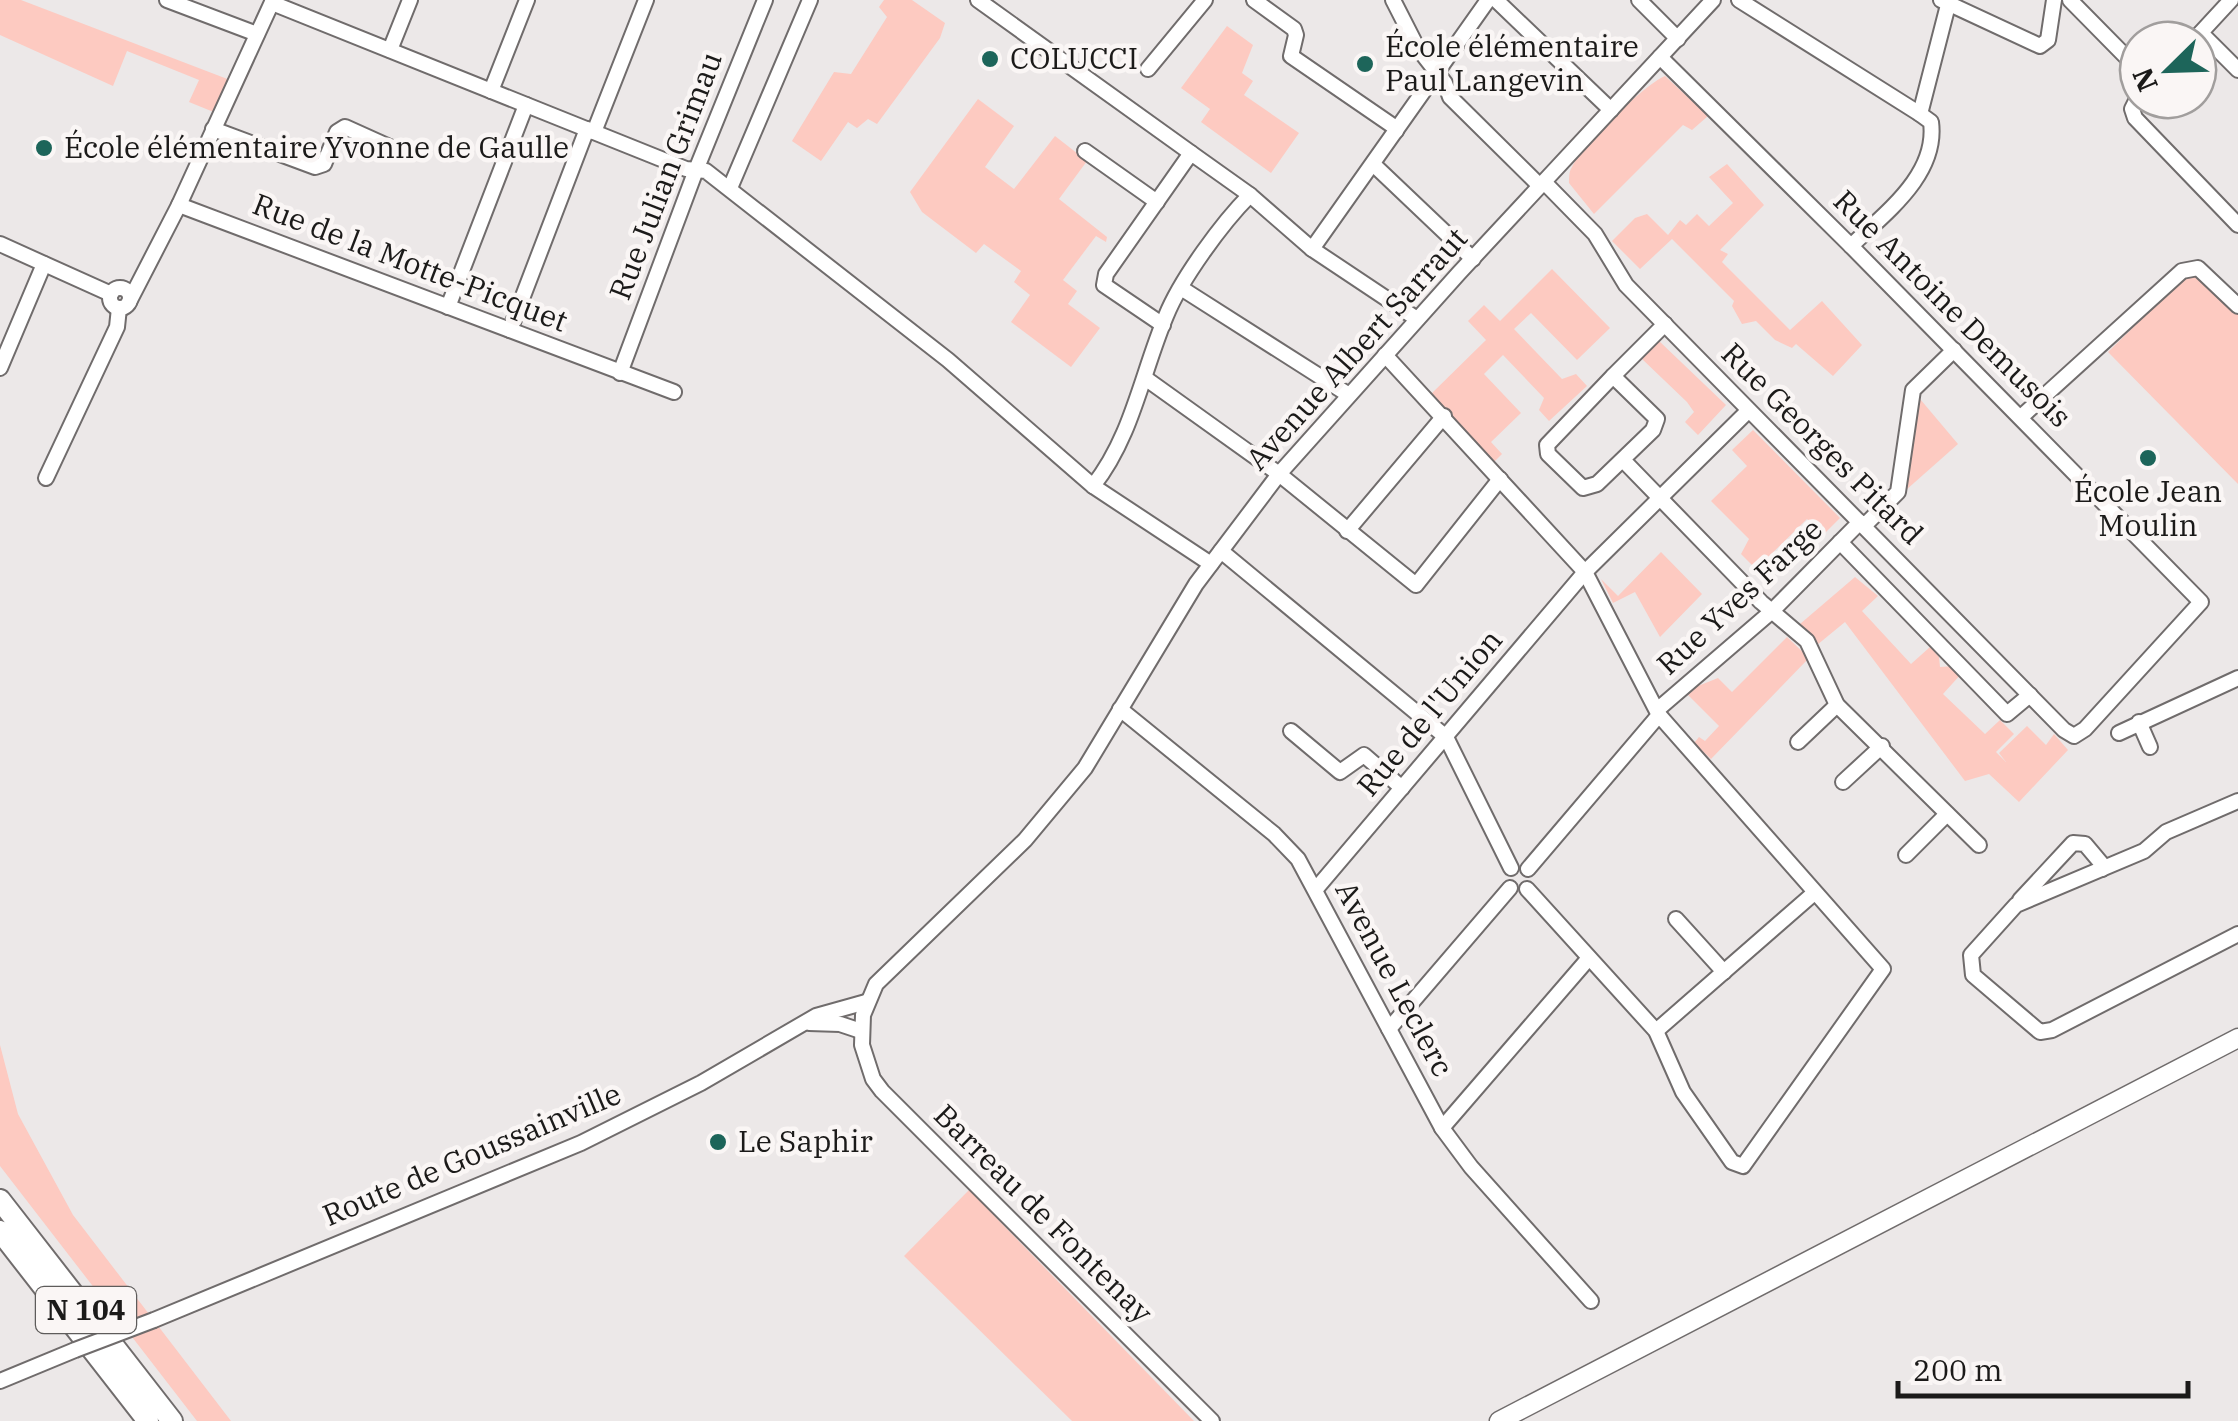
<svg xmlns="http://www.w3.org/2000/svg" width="2238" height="1421" viewBox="0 0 2238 1421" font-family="'IBM Plex Serif',serif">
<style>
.green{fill:#fdcac1}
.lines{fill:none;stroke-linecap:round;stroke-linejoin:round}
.minor-casing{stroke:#706c6c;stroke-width:18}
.major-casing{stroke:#706c6c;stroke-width:21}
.highway-casing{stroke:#706c6c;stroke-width:24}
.minor{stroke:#fff;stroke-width:14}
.major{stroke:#fff;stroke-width:18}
.highway{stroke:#fff;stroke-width:20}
.minor-bridge-casing{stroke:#706c6c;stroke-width:18;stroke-linecap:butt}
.minor-bridge{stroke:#fff;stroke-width:14}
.poi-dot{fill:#1d655a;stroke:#faf6f5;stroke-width:4}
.labels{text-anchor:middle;stroke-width:9;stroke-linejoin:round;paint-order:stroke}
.shield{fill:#faf6f5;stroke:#5e5c5b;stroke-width:2.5}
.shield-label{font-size:28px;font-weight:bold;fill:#1b1a19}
.poi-label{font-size:30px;fill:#1b1a19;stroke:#faf6f5;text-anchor:start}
.street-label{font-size:30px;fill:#1b1a19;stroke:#faf6f5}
</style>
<rect width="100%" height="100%" fill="#ece8e8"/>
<g class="green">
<polygon points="0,0 21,0 230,80 216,113 189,102 199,80 127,51 113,86 0,35"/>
<polygon points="884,0 912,0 945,23 940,38 877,124 868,119 857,128 848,122 821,161 792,141 834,72 851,74 887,17 879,7"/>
<polygon points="1227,26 1253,45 1242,73 1253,81 1244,95 1299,133 1271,173 1201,122 1210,109 1181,88"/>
<path d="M1665,76L1708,116L1692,130L1683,125L1594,214L1569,183C1569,178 1569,171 1572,167C1583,146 1643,85 1665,76Z"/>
<polygon points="978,99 1014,126 985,167 1014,189 1055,136 1087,161 1059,199 1107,237 1106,242 1096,236 1063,280 1077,291 1068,304 1100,328 1071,367 1011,322 1030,295 1014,282 1021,271 984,244 976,253 922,212 910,192"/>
<polygon points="1727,164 1764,205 1720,250 1728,254 1722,262 1790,330 1822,301 1862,345 1833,376 1796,344 1792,348 1775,340 1756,321 1742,324 1732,306 1734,301 1672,239 1640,269 1612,241 1635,218 1647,214 1668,235 1680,220 1686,225 1697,214 1709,226 1733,203 1709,177"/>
<polygon points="1552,269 1610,328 1577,360 1531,313 1514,329 1562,379 1576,374 1587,386 1549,421 1539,410 1544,398 1503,355 1484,374 1521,413 1491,442 1502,454 1494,462 1430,395 1486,340 1468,321 1484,305 1500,321"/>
<polygon points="2193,269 2238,314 2238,484 2108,352"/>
<polygon points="1658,340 1726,405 1698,435 1685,422 1694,412 1687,402 1641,358"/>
<polygon points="1920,399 1958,444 1906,490 1917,404"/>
<polygon points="1753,430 1840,518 1823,535 1807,519 1756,569 1741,554 1749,539 1711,501 1747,466 1732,450"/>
<polygon points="1661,552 1702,594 1660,637 1635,592 1613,603 1601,579 1618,596"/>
<polygon points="1855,577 1878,596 1862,611 1911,664 1930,647 1939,657 1940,667 1954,666 1962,673 1943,694 1985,734 2000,720 2014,734 1996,752 2006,762 1999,753 2027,726 2046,745 2054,734 2068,750 2019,802 1989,774 1965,781 1845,622 1817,645 1800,624"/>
<polygon points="1787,637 1809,658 1711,759 1694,743 1699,737 1705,741 1719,726 1688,695 1688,690 1718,678 1732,692"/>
<polygon points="0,1045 18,1114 73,1215 231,1421 197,1421 0,1166"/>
<polygon points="969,1190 1194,1421 1072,1421 904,1256"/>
</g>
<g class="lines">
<g class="minor-casing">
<g id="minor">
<polyline points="167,0 257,34"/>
<polyline points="978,0 1191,153"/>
<polyline points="1254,0 1294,29 1296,35 1291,56 1393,126 1396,131"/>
<polyline points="1393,0 1417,47 1445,83 1450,97 1540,186"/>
<polyline points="1496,0 1611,110"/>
<polyline points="1639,0 1678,39"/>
<polyline points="1739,0 1920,114"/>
<polyline points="1941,0 2040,46 2048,40 2054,0"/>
<polyline points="2070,0 2138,69"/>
<polyline points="272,3 686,169 706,171 948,360 1093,486 1211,564"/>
<polyline points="2201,33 2238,70"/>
<polyline points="2194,40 2231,0"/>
<polyline points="390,50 410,0"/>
<polyline points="1148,69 1205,0"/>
<polyline points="491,91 527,0"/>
<polyline points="2138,97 2132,109 2135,118 2238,225"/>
<polyline points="213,129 315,167 324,164 337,132 345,127 396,150"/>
<polyline points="594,132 646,0"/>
<polyline points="1085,151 1157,202"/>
<polyline points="1373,164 1473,259"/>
<polyline points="1544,182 1595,234 1626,285 2064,730 2074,736 2085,729 2201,602 1851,246 1660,57"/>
<polyline points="730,188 810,0"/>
<polyline points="179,205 674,392"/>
<polyline points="0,244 111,294"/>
<path d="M1851,246C1885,213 1938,175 1931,122L1920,114L1948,5"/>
<polyline points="1312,249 1488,0"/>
<polyline points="1181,288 1349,395"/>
<circle cx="120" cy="298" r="10"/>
<polyline points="129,302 179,205 273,0"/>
<polyline points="448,307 526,105"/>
<polyline points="1163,325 1104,285 1106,274 1191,153 1250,195 1312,249 1417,319"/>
<polyline points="510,330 587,129"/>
<polyline points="1385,355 1585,572 1659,715 1883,969 1743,1166 1732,1162 1683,1092 1656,1031 1527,889"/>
<polyline points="0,368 44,264"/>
<polyline points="620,373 696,170 765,0"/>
<polygon points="1613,376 1657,419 1653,430 1597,484 1583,488 1548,454 1547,445"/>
<polyline points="1613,376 1665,324"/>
<polyline points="1145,378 1279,474 1416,585 1500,479"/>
<polyline points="2021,417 2182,271 2198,268 2238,306"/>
<polyline points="1623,460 1761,602 1807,641 1837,705 1979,845"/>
<polyline points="46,478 117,327 119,308"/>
<path d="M1093,486C1132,437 1142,373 1166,316C1181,279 1222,223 1250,195"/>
<polyline points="1865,525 1898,492 1913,390 1954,350"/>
<polyline points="1347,531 1444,416"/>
<polyline points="1840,542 2007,714 2030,695"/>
<polyline points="1221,551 1446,737 1511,868"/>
<polyline points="1120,709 1274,834 1298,859 1442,1128 1471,1167 1591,1301"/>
<polyline points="1657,710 1771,612 1860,522"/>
<polyline points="2139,722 2150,747"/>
<polyline points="1291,731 1340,772 1364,755 1402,788"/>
<polyline points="2119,733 2238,678"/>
<polyline points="1798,742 1837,705"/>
<polyline points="1843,782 1882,746"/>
<polyline points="2238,801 2166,832 2144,851 2016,905 1971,955 1973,975 2040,1032 2052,1030 2238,934"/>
<polyline points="1906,855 1947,814"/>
<polyline points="1528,869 1659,715"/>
<polyline points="1316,889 1585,572 1748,411"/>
<polyline points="2020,900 2073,843 2085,844 2101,863 2102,869"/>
<polyline points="1676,919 1724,972"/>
<polyline points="809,1023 840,1024 861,1031"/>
<polyline points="1389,1029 1510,888"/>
<polyline points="1656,1031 1813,894"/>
<polyline points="1442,1128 1589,958"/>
<polyline points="154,1320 581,1143 701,1083 816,1016 866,1002"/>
<polyline points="0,1381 75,1350"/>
<polyline points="1212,1421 882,1091 873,1079 862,1045 863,1015 876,984 1025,840 1085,768 1196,584 1279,474 1459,273 1713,0"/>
</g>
</g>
<g class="major-casing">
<polyline id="major" points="1499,1421 2238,1038"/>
</g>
<g class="highway-casing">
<g id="highway">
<polyline points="0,1200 172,1421"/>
<polyline points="0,1231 148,1421"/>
</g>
</g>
<use href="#minor" class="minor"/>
<use href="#major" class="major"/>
<use href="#highway" class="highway"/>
<g class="minor-bridge-casing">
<polyline id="minor-bridge" points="75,1350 154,1320"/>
</g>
<use href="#minor-bridge" class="minor-bridge"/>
</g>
<g class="poi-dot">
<circle cx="990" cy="59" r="10"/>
<circle cx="1365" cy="64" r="10"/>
<circle cx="44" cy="148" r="10"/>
<circle cx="2148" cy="458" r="10"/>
<circle cx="718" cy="1142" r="10"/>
</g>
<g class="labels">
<rect class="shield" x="36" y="1287" width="100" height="46" rx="8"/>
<g class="shield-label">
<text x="86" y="1320">N 104</text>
</g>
<g class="poi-label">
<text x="1385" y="57">École élémentaire<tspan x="1385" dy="34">Paul Langevin</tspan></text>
<text x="1010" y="69">COLUCCI</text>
<text x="64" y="158">École élémentaire Yvonne de Gaulle</text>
<text x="2148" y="502" text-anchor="middle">École Jean<tspan x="2148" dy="34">Moulin</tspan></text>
<text x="738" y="1152">Le Saphir</text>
</g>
<g class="street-label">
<text transform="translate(666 176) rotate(-69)" y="10">Rue Julian Grimau</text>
<text transform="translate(410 263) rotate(21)" y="10">Rue de la Motte-Picquet</text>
<text transform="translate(1952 309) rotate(45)" y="10">Rue Antoine Demusois</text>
<text transform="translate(1357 349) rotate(-48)" y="10">Avenue Albert Sarraut</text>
<text transform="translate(1822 444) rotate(45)" y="10">Rue Georges Pitard</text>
<text transform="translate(1740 597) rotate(-43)" y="10">Rue Yves Farge</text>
<text transform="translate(1430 713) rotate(-50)" y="10">Rue de l'Union</text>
<text transform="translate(1394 979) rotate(62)" y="10">Avenue Leclerc</text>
<text transform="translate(472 1155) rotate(-23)" y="10">Route de Goussainville</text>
<text transform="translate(1043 1214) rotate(45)" y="10">Barreau de Fontenay</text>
</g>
</g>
<g transform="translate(2168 70) rotate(247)"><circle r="48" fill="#faf6f5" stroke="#a19e9d" stroke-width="2.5"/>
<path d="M0-8L18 38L0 25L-18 38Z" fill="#1d655a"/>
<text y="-15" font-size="28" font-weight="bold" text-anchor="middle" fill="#1b1a19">N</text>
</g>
<path d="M1898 1381v15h290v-15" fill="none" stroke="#1b1a19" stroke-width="5"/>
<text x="1913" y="1381" font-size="30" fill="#1b1a19" stroke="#faf6f5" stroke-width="8" paint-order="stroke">200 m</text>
</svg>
